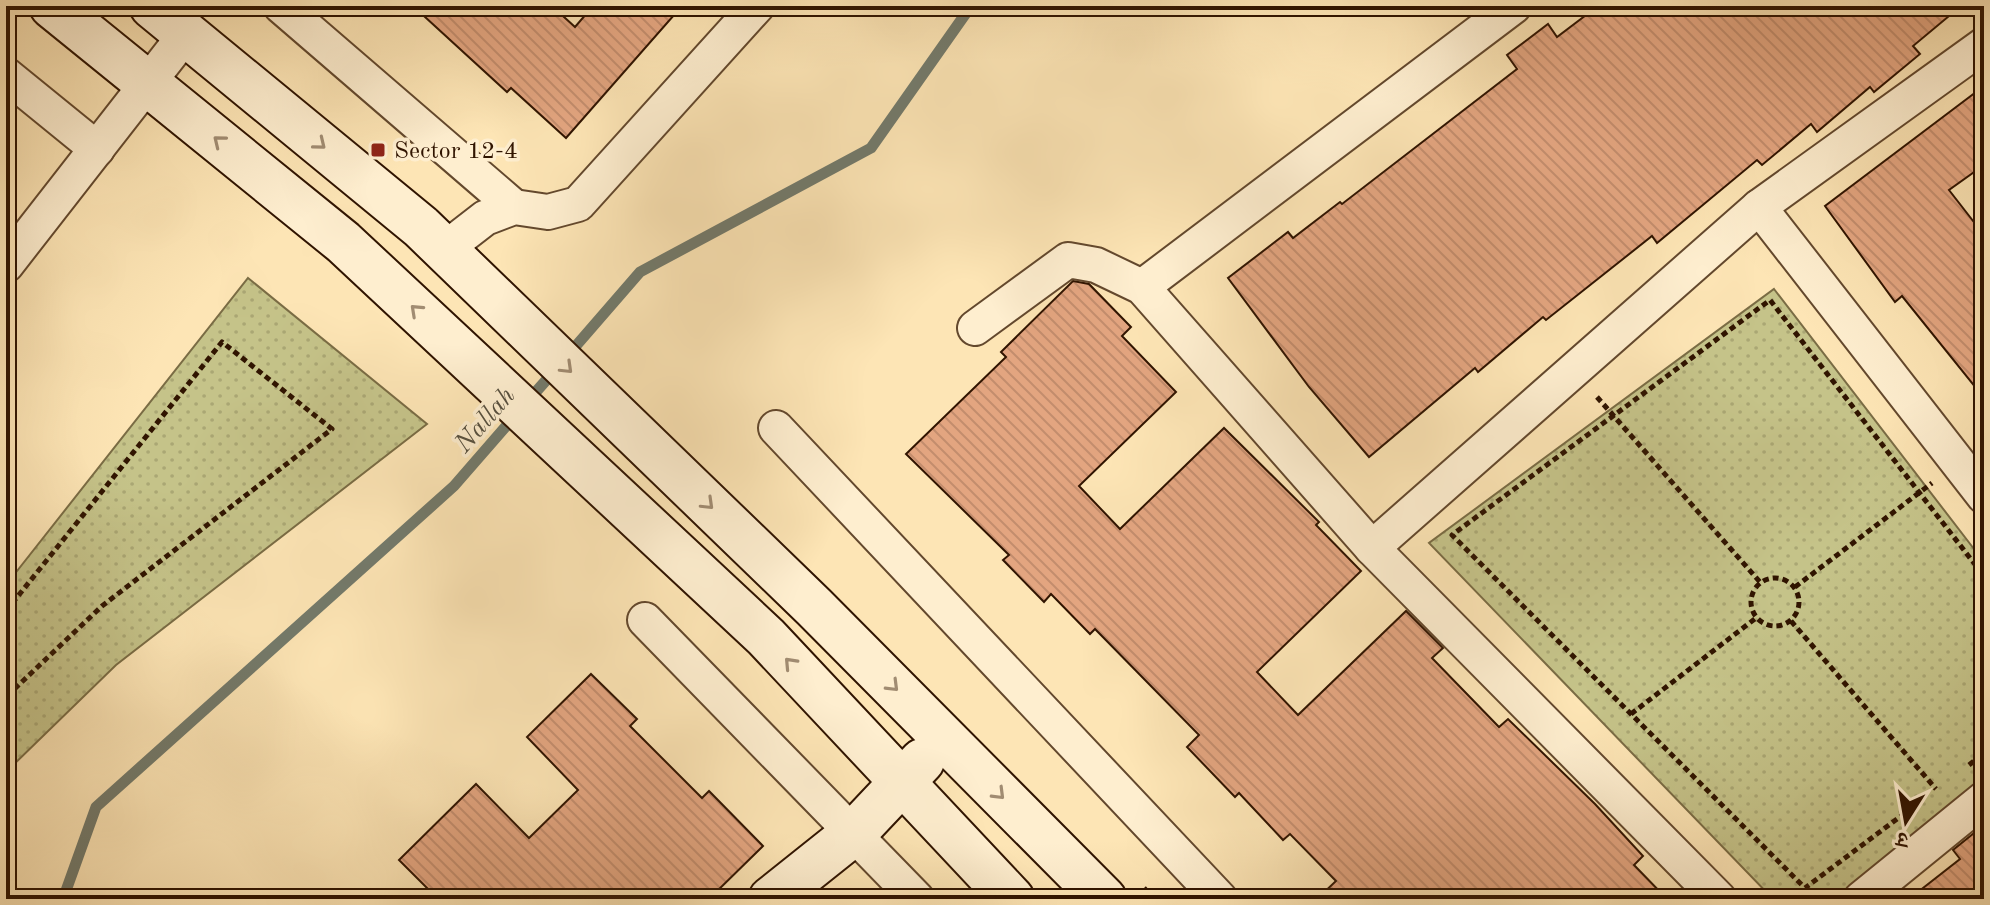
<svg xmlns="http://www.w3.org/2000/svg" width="1990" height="905" viewBox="0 0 1990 905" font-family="'Old Standard TT','Noto Serif Devanagari',serif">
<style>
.grass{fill:url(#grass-dots);stroke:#7a6c44;stroke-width:2}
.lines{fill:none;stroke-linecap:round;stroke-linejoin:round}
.stream{stroke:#737a6b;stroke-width:11}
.building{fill:url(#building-back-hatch);stroke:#301400;stroke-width:2}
.street-casing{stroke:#63482d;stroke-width:38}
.secondary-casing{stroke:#301400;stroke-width:48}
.path{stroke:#301400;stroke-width:5;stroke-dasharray:6 4;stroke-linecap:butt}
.street{stroke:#feeecf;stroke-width:34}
.secondary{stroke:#feeecf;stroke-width:44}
.oneway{stroke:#a18c72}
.poi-dot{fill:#8f2418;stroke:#feeecf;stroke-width:3}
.labels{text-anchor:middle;stroke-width:7;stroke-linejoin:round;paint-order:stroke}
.poi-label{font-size:24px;fill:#301400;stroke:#feeecf;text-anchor:start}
.water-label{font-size:26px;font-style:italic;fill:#57503f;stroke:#feeecf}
</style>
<defs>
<pattern id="grass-dots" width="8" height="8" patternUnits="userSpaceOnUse" patternTransform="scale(2)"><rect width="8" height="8" fill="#c5c389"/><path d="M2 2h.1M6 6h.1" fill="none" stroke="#aaa774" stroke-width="1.8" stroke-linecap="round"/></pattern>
<pattern id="building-back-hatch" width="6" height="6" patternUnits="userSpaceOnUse" patternTransform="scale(2)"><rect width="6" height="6" fill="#e3a580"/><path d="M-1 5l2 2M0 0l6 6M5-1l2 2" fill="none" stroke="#c38d6d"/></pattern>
</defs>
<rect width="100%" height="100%" fill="#fde5b5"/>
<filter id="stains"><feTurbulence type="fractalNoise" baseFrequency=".0025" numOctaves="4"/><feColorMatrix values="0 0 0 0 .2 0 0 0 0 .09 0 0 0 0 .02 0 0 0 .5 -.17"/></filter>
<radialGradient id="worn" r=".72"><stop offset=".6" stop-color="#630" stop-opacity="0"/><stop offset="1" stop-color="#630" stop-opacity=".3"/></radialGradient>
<g class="grass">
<polygon points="248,278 427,424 116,665 6,772 6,585"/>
<polygon points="1774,289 1984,562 1984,792 1848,899 1773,899 1429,543"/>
</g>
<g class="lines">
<g class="stream">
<polyline points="568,355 640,272 871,148 971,6"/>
<polyline points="526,403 557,368"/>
<polyline points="63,899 96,807 454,486 515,416"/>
</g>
</g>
<g class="building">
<polygon points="413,6 552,6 575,27 593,6 682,6 566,138 511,88 507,92"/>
<polygon points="1598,6 1961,6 1913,46 1920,54 1874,92 1870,87 1817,132 1811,124 1762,165 1757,160 1657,243 1652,236 1546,320 1543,317 1478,372 1475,368 1369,457 1309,387 1228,278 1288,232 1293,238 1340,202 1342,204 1517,69 1507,55 1548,24 1557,37"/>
<polygon points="1984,86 1984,165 1949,190 1984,235 1984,398 1902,296 1895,302 1825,206"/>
<polygon points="1073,281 1089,284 1131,327 1122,336 1176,392 1079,486 1120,529 1224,428 1319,522 1316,525 1361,571 1257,672 1298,715 1406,611 1443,648 1432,658 1499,727 1508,719 1595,804 1643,856 1634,865 1667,899 1317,899 1336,881 1290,834 1283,840 1239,793 1235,797 1187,747 1199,735 1095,629 1090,634 1051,594 1044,602 1003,560 1009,555 906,454 1006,357 1001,352"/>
<polygon points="591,674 637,719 630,726 702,798 709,791 763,846 709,899 438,899 399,860 476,784 529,838 578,790 527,737"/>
<polygon points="1984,825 1984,899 1909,899 1960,859 1953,850"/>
</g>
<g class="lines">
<g class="street-casing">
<g id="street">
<polyline points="281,6 514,207"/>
<polyline points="6,75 97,149"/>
<polyline points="1759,207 1984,496"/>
<polyline points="445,249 485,218 514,207 548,212 578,204 757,6"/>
<polyline points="6,265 186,34"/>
<polyline points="1142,287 1514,6"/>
<polyline points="975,328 1068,260 1096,265 1142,287 1372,548 1719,899"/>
<polyline points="776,428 1220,899"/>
<polyline points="1372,548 1759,207 1984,45"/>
<polyline points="645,620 917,899"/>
<polyline points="1861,899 1984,799"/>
</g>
</g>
<g class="secondary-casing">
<g id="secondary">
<polyline points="52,6 343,242 766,637 1012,899"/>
<polyline points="152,6 421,227 814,607 1104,899"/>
<polyline points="771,899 855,832 922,761"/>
</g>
</g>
<g class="path">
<polyline points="1597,397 1760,582"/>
<circle cx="1775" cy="602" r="24"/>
<polyline points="1795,587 1932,483"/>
<polyline points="6,611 222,342 332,429 102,606 6,697"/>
<polyline points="1791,621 1936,789"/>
<polyline points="1631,714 1756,618"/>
<polyline points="1969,765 1984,753"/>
<polyline points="1913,807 1805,888 1452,535 1770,300 1984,576"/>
<polyline points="1144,888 1154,899"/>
</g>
<use href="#street" class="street"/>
<use href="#secondary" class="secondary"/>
</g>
<defs><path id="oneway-chevron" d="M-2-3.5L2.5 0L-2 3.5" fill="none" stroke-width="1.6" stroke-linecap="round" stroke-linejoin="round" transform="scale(2)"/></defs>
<g class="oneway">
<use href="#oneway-chevron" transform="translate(219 141) rotate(-141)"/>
<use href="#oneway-chevron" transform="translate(320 144) rotate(39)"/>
<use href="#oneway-chevron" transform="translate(416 310) rotate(-137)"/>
<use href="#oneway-chevron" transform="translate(567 368) rotate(44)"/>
<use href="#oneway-chevron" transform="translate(708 504) rotate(44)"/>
<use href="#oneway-chevron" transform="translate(790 663) rotate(-133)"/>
<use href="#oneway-chevron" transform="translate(893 686) rotate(45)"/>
<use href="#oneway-chevron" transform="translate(999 794) rotate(45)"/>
</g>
<rect class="poi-dot" x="370" y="142" width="16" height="16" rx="4"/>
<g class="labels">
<g class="poi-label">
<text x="394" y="158">Sector 12-4</text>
</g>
<g class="water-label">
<text transform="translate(484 419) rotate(-49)" y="9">Nallah</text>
</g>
</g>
<rect width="1990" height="905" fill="none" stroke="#fde5b5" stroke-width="32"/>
<rect x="8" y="8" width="1974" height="889" fill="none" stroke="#301400" stroke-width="4"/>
<rect x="16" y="16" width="1958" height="873" fill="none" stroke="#301400" stroke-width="2"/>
<g transform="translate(1906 821) rotate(191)" stroke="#feeecf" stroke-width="6" paint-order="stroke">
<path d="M0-6L14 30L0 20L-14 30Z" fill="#301400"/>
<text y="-12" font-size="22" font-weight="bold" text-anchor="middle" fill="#301400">उ</text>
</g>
<rect width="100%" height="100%" filter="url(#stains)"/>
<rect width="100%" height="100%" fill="url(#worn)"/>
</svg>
